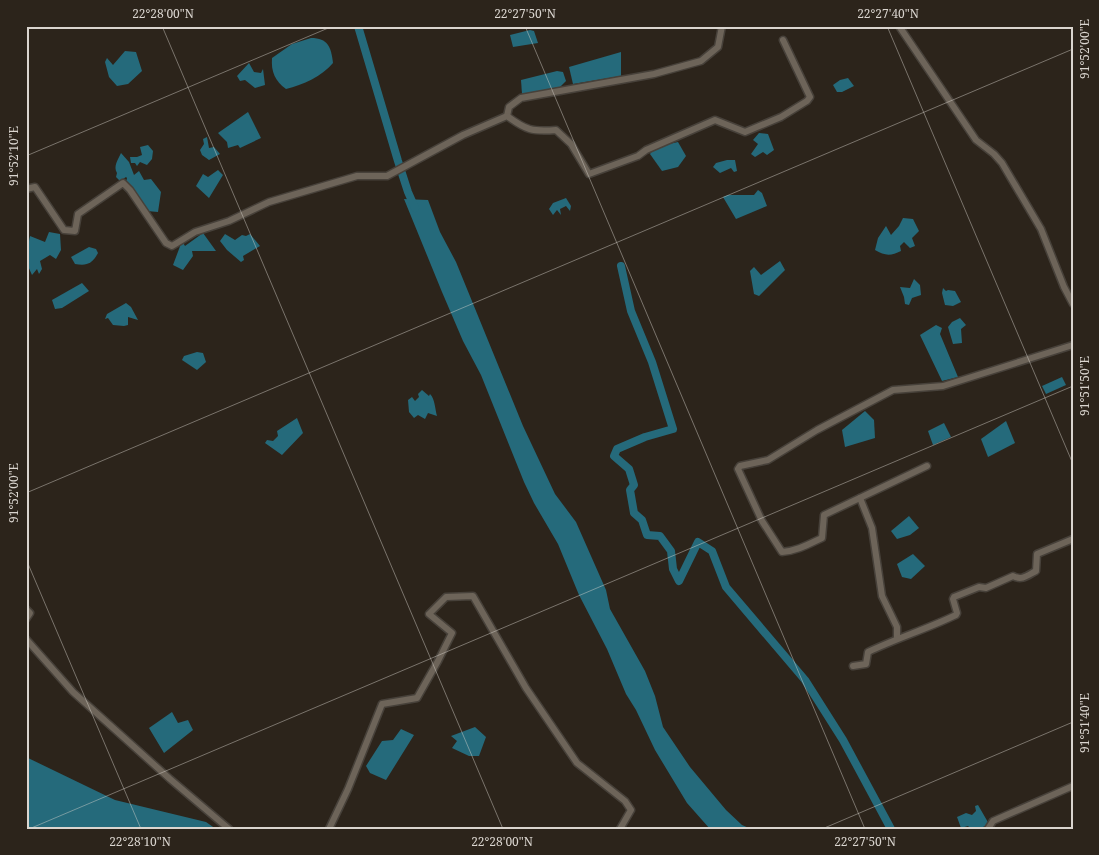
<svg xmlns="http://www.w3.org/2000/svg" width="1099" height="855" viewBox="0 0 1099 855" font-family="'Noto Serif',serif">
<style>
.water{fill:#256a7b}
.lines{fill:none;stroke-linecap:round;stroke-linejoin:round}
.canal{stroke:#256a7b;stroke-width:8}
.street-casing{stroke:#47413a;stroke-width:9}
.street{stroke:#6d6459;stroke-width:6}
.ticks{fill:none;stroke:#dad5cf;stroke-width:1;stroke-opacity:0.45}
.neatline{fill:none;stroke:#dad5cf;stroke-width:2}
.ticks-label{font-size:12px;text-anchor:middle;fill:#dad5cf}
</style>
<rect width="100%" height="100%" fill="#2c241b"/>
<g class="water">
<polygon points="530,30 534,31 538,43 513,47 510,35"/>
<path d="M311,38C328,38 331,47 333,63C322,76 303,85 286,89C275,81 271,72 272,58L292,44Z"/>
<polygon points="125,51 136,52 142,71 128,84 117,86 109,77 105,62 107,58 113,65"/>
<polygon points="621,52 621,76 573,84 569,67"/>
<polygon points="249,63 254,72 261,73 263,69 265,85 255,88 245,80 240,81 237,76"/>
<polygon points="557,71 563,72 566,81 560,87 522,94 521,80"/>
<polygon points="848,78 854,86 842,92 837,92 833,85 840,80"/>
<polygon points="248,112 261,138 240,148 238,145 228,148 227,142 218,133"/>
<polygon points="759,133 768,134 774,150 767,155 763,152 755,157 751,154 758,144 753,140"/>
<polygon points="207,137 209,148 214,147 220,154 209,160 202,155 200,150 204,144 203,139"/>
<polygon points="678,142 686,156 678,167 662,171 650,154 655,147"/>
<polygon points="148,145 153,151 152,159 147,165 140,162 137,166 135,163 131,163 130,157 137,157 142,155 140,147"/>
<path d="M121,153L129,162L134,175L139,171L144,180L151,179L161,192L158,212L147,211L126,182L127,178L126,177L120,181L116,177L117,173C113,166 118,160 121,153Z"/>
<polygon points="727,160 735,160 737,171 734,172 731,168 720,173 713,167 716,163"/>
<polygon points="218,170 223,175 209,198 196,186 203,174 208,177"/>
<polygon points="758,190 762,193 767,206 736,219 723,197 728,195 754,195"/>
<polygon points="566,198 571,206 570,211 566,206 560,209 561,215 557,210 553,215 549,209 553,203"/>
<polygon points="404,199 428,200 440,232 456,262 523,426 555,494 576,522 606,590 610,609 645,671 655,696 663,727 690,767 726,810 742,825 751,829 710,829 687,803 655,750 636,710 626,694 607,649 579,595 558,544 534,503 524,482 481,375 463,341 442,292"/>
<path d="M903,218L913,219L919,231L912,238L915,246L910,248L904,242L900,246L901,251C891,256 885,256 875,250L878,238L886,226L891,235L899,226Z"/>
<polygon points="49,232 60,234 61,250 56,259 50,255 40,261 42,269 39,274 37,269 32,275 28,266 26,266 26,247 28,246 30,236 45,242"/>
<polygon points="203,233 216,251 192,251 193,256 183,270 173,265 182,241 185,246"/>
<polygon points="225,234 235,240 242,235 246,236 250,234 260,246 243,256 244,260 241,262 227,250 220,241"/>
<path d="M89,247L96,249L98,253C92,264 87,266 75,264L71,257Z"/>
<polygon points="780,261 785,270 759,296 754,294 750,271 754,267 761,275"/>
<polygon points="914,279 920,285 921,295 912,298 909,305 905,304 904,297 900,287 910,288"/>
<polygon points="82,283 89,291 62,308 55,309 52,300"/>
<polygon points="943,288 946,291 948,290 955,291 961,302 953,306 945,305 942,293"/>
<polygon points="126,303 131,307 138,320 128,317 128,325 124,326 113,325 108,318 105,319 107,314"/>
<polygon points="960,318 966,325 961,329 962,343 953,344 948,327 952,322"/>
<polygon points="936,325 942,328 940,334 958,377 942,381 920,335"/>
<polygon points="197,352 203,353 206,362 197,370 182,360 184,356"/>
<polygon points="1062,377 1066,385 1046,394 1042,386"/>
<path d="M422,390L429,396L430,394C435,399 435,409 437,416L428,413L425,419L418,415L414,418L409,412L408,400L412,397L415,401L419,397L418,394Z"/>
<polygon points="865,411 874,420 875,438 845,447 842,430"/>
<polygon points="297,418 303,433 282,455 265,443 267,440 273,441 278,436 277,431"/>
<polygon points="1006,421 1015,443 988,457 981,439"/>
<polygon points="944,423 951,437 933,445 928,431"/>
<polygon points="909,516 919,528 910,535 897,539 891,531"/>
<polygon points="913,554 925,566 911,579 902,577 897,564"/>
<polygon points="172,712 178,723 188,720 193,730 164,753 149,728"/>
<polygon points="475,727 486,737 479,756 469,756 452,748 457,741 451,736"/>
<polygon points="401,729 414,735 386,780 370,773 366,766 382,741 393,740"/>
<polygon points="26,757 115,800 206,822 216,829 26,829"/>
<polygon points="978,805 989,824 979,829 971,829 968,826 961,828 957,817 966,813 972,815 976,811 975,806"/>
</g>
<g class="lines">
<g class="canal">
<polyline points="358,26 398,161 408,192 415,208"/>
<polyline points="621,266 631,311 652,362 673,429 645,437 617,449 614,456 629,469 634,485 630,490 634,513 642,520 647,535 660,536 671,551 673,569 679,581 698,542 712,551 726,587 805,680 843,740 891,829"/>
</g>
<g class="street-casing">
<g id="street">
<polyline points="899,26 976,140 994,154 1002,163 1041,229 1064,287 1073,304"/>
<polyline points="507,116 509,107 521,98 654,74 701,61 718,47 722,26"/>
<path d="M26,189L35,187L64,230L75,231L78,214L123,183L130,190L166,243L172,246L195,232L229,221L269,202L357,176H387L463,135L507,116C526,130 532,132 556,130L571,144L589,174L638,156L646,150L715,120L745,132L781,117L807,101L810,97L783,40"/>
<path d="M927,466L824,515L822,538C809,544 797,551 782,552L762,521L738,469L740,466L768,460L817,430L893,390L943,386L1073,345"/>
<polyline points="860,498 872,528 882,596 897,627 897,638"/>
<polyline points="26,609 30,613 26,619"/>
<polyline points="26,639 73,692 170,779 229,829"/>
<path d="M853,666L866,664L868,652C897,638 927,629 956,615L957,613L953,599L954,597L979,587L986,588L1013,576C1022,581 1028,575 1036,571L1037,554L1073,539"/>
<polyline points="329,829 348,789 382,704 417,698 438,661 452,633 429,614 446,597 473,596 526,688 577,763 625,801 631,810 620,829"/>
<polyline points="988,829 993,821 1073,786"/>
</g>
</g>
<use href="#street" class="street"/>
</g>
<path class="ticks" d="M162,26L503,829M525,26L865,829M887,26L1073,464M26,156L333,26M26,493L1073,49M26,559L141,829M29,829L1073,386M822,829L1073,722"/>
<rect width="1099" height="855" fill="none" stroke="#2c241b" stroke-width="55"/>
<rect x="28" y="28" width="1044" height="800" class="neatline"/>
<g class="ticks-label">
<text x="163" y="18">22°28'00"N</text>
<text x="525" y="18">22°27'50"N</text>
<text x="888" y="18">22°27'40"N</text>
<text transform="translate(1085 49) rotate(-90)" y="4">91°52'00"E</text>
<text transform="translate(14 156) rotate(-90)" y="4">91°52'10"E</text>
<text transform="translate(1085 386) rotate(-90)" y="4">91°51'50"E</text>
<text transform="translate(14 493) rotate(-90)" y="4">91°52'00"E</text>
<text transform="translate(1085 723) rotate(-90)" y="4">91°51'40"E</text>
<text x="140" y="846">22°28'10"N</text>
<text x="502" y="846">22°28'00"N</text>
<text x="865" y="846">22°27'50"N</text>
</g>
</svg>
